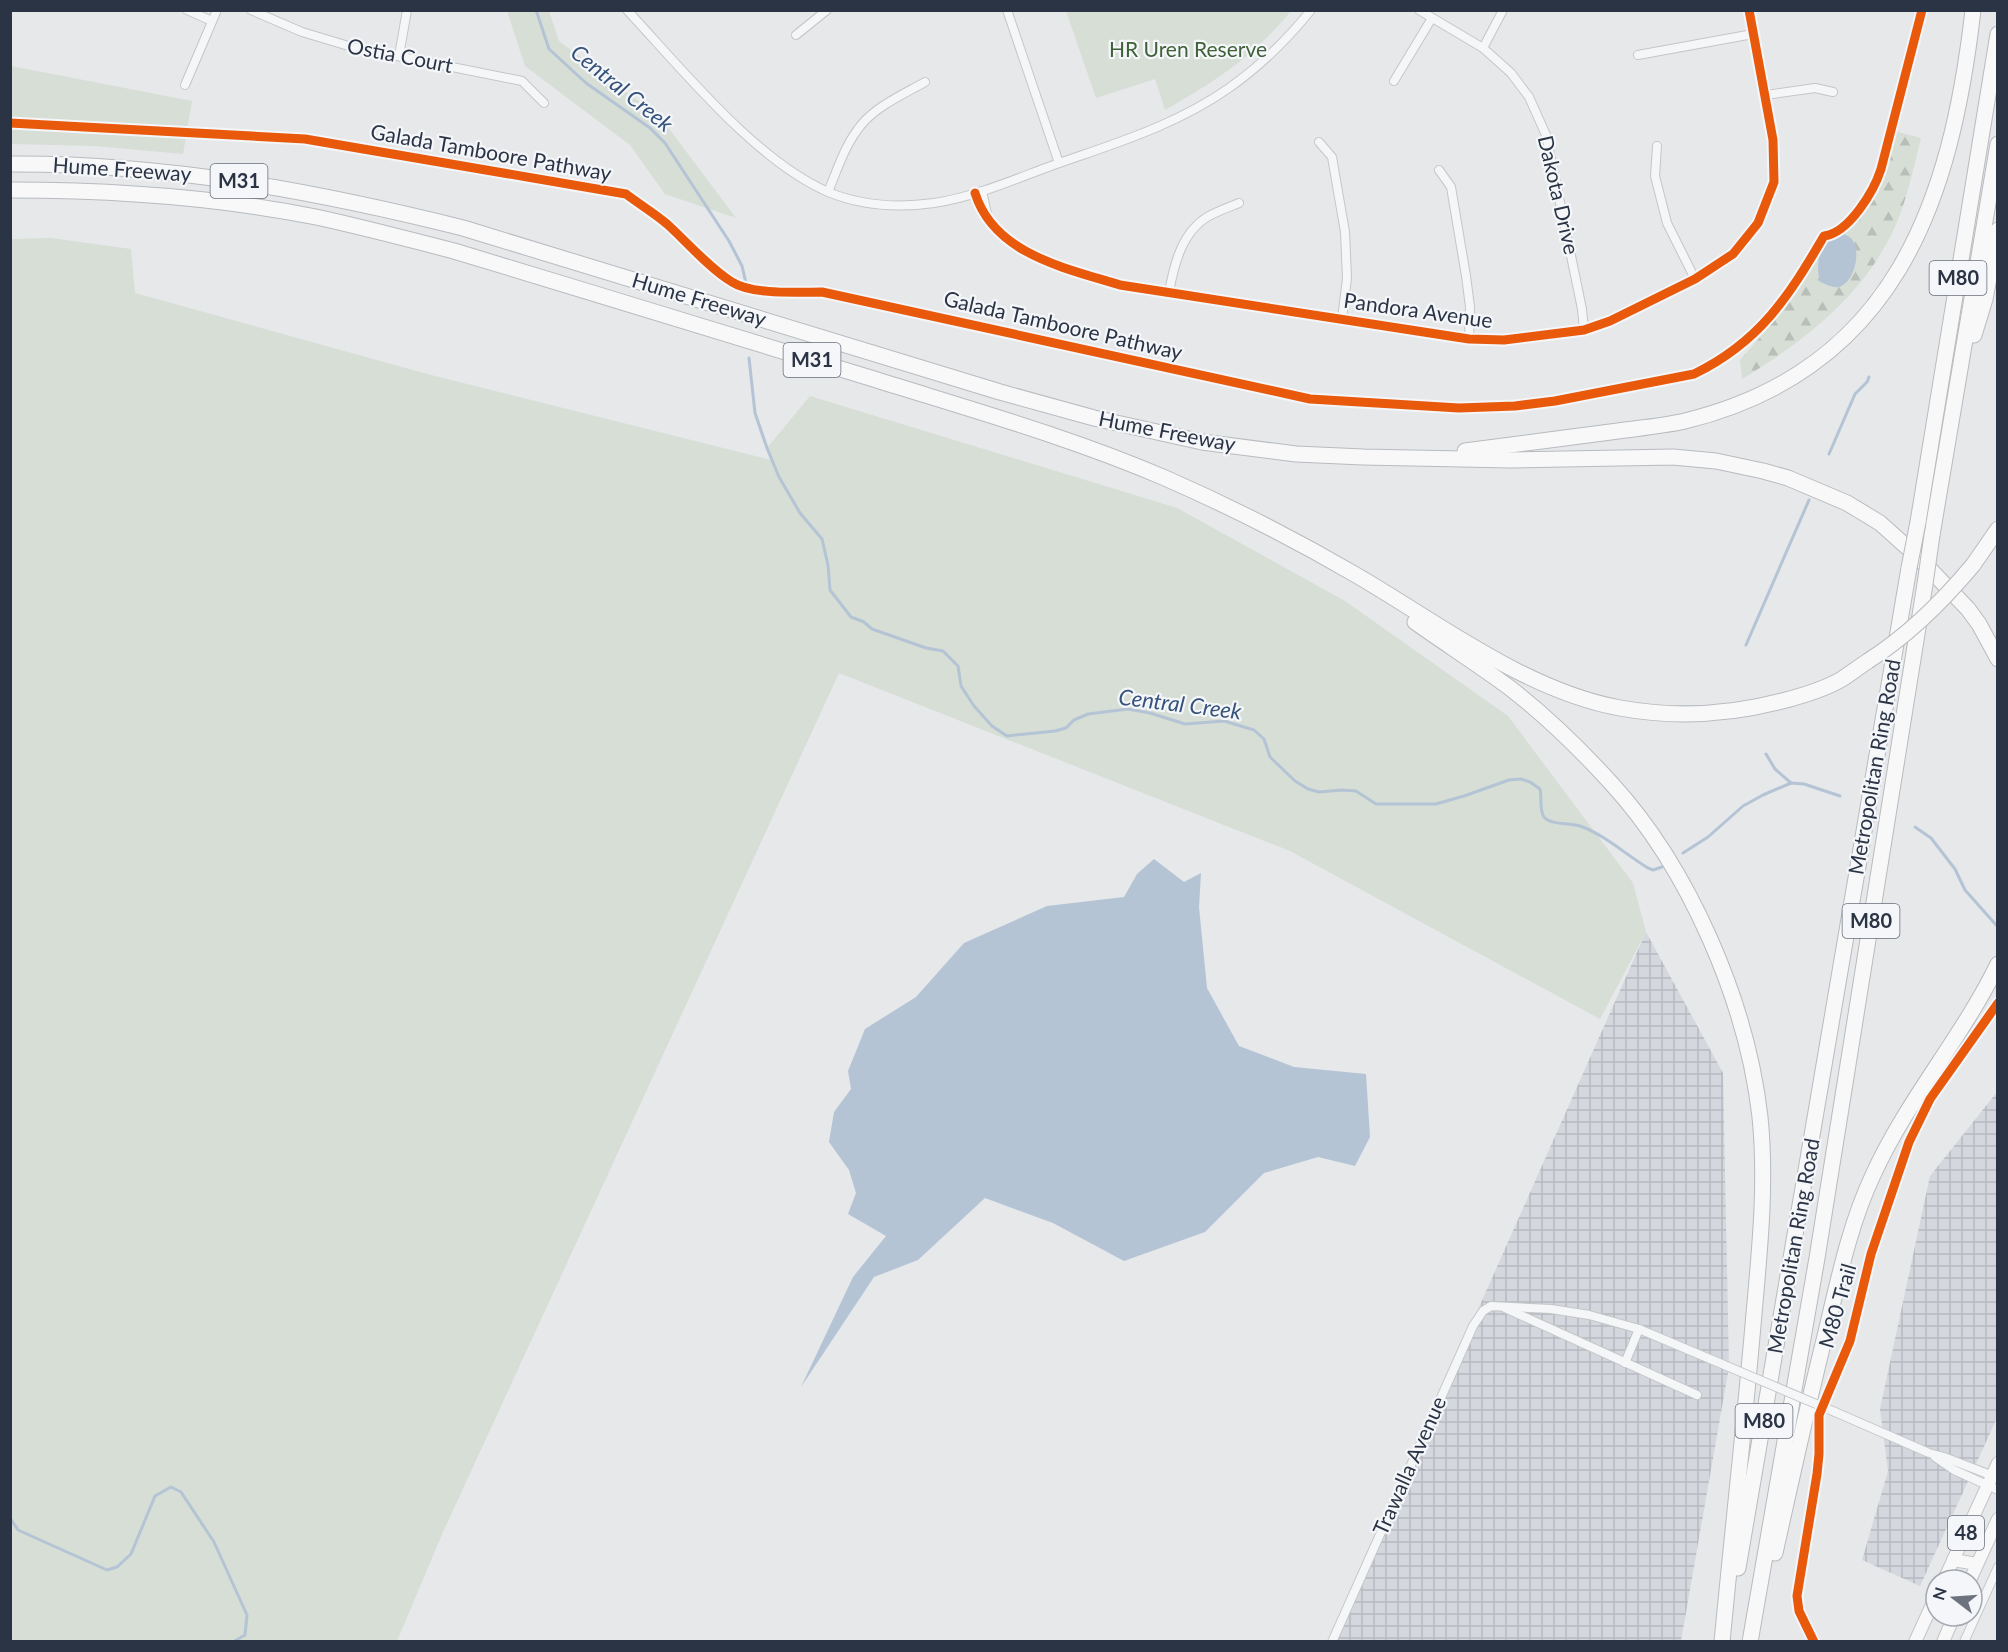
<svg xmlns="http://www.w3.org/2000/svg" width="2008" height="1652" viewBox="0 0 2008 1652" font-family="Lato,sans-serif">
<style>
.industrial{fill:url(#industrial-grid)}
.green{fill:#d6ded6}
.forest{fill:url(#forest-firs)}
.water{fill:#b4c4d5}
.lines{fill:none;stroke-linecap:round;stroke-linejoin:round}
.stream{stroke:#b4c4d5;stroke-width:3}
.street-casing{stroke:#c4c6c8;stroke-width:10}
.primary-casing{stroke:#c2c5c8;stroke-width:14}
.highway-casing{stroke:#b8bbbf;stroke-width:17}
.street{stroke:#f5f6f7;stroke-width:8}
.primary{stroke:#f8f8f8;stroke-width:12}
.highway{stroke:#f8f8f8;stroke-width:15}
.street-bridge-casing{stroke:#c4c6c8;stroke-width:10;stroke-linecap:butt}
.highway-bridge-casing{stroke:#b8bbbf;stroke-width:17;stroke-linecap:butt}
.street-bridge{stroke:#f5f6f7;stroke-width:8}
.highway-bridge{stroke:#f8f8f8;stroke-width:15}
.cycleway-casing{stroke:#f4f6f9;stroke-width:13}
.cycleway{stroke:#e8590c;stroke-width:9}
.labels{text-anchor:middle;stroke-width:4.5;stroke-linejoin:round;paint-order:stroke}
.shield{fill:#f4f6f9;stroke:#676e7b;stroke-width:1.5}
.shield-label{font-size:20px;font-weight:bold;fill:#2b3445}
.park-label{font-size:21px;fill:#3f6138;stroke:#f4f6f9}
.street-label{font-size:21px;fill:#2b3445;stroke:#f4f6f9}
.water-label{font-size:22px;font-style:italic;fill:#34527a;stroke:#f4f6f9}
</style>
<defs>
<pattern id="industrial-grid" width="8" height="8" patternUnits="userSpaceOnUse" patternTransform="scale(1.5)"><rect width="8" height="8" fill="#d4d7dd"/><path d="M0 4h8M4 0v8" fill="none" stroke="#b6b9bf"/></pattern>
<pattern id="forest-firs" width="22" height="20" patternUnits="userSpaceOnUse" patternTransform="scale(1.5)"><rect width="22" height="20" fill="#d6ded6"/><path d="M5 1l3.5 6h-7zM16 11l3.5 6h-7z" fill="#b8bfb9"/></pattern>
</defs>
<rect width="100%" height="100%" fill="#e6e8ea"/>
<g class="industrial">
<polygon points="1646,932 1723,1073 1729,1367 1681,1641 1330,1642"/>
<polygon points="1997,1092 1997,1418 1920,1586 1862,1560 1888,1471 1880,1409 1930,1176"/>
</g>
<g class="green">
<polygon points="507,11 549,11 559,41 661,118 736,218 665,194 630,145 525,66"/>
<path d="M1066,11V10L1291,11C1253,57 1216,81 1165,110L1155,79L1096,98Z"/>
<polygon points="11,66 192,101 183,154 95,146 11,144"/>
<polygon points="51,238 131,249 135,293 427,374 771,460 767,448 810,396 1177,508 1345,601 1508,716 1633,883 1646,932 1600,1019 1290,851 839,673 443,1532 397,1641 11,1641 10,239"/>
</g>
<path class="forest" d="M1894,131L1921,138C1914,166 1908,195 1897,222C1867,293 1806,340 1742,379L1740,360L1775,320L1824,243L1842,233L1867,204L1878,188L1884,170Z"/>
<g class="water">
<path d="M1842,233C1846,235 1851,237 1853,241C1861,253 1854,284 1838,287C1832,288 1826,284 1820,282C1817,271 1817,252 1825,243C1829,238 1837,236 1842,233Z"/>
<polygon points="1154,859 1184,882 1201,873 1199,907 1207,988 1239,1046 1294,1067 1366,1074 1370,1137 1355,1166 1318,1157 1264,1173 1205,1232 1124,1261 1053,1223 985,1198 918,1260 874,1277 801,1387 853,1277 886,1236 848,1214 856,1193 849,1170 829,1142 834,1112 851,1089 848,1071 865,1029 916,997 964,943 1047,906 1124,897 1137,874"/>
</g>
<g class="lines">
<g class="stream">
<polyline points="536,10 549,49 586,83 650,128 665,143 729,241 742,266 746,283"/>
<path d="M749,358L755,413L767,448L779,477L800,513L822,539L828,565L830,590L851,617L864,622L872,629L926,648L943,651L958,666L961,686L974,706L992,726L1007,736L1055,731L1066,728L1074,720L1088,714L1128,709L1150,713L1185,724L1224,721L1254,730L1264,739L1270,757L1295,781L1308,789L1319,792L1342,790L1356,791L1376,804H1436L1464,796L1509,780L1521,779L1530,782L1540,789C1542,797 1539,810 1544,817C1550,825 1571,823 1580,826C1605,835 1625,854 1648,868L1653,870L1662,867"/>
<polyline points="1829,454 1855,394 1867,382 1869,377"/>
<polyline points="1746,645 1809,500"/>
<polyline points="1766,754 1775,769 1791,783"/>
<polyline points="1915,827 1931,838 1955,869 1965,890 1997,926"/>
<polyline points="1683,853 1708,837 1743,806 1763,795 1791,783 1804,784 1840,796"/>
<polyline points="10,1518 18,1530 107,1570 117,1567 131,1554 155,1496 171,1487 181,1492 214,1542 247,1615 245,1635 233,1642"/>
</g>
<g class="street-casing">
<g id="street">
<polyline points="187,10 212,21"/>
<polyline points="251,10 302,32 352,47 522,81 544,103"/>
<path d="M627,10C682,69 755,160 828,192C862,206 898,208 934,203C974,197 1013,180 1051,166C1113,144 1175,126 1229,88C1260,66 1287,40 1311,10"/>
<polyline points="1007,10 1059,163"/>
<polyline points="1419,10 1483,48 1511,73 1529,97 1546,135 1582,309 1584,330"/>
<polyline points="796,35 827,10"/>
<polyline points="1483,48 1503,10"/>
<polyline points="1638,55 1753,34"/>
<polyline points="399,56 407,10"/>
<polyline points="1394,81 1432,18"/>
<polyline points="185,85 217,10"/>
<polyline points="1766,95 1815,88 1833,92"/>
<polyline points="1319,142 1332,157 1345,232 1347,278 1342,319"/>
<polyline points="1657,146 1655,176 1667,223 1695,279"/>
<polyline points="1439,170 1451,187 1466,276 1470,307 1469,339"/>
<polyline points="982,191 988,218"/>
<path d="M828,192C838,168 845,144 862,124C877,106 904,94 925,82"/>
<path d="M975,193C994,254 1065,268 1120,285L1469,339L1504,340L1584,330L1610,321L1695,279L1733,254L1758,223L1774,182L1773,140L1749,10"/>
<path d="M1169,292C1174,265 1182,231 1209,216C1218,211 1229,207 1239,203"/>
<polyline points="1505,1308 1697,1395"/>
<polyline points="1625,1363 1639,1329"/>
<polyline points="1835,1412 1929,1453 1944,1457 1998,1478"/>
<polyline points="1935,1457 1954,1470 1998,1490"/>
<polyline points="1332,1642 1473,1326 1483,1311 1491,1306 1551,1309 1589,1315 1639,1329 1729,1367"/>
<polyline points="1964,1642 1998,1567"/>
</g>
</g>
<g class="primary-casing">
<g id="primary">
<polyline points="1953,1560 1977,1564"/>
<polyline points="1944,1580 1998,1463"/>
<polyline points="1970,1580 1998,1519"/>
<polyline points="1915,1642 1936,1596"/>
<polyline points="1943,1642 1954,1616"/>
</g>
</g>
<g class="highway-casing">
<g id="highway">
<path d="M10,164C164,163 314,191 463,228L1000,392L1094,418L1202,442L1296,454L1363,457L1511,460L1673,457L1716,461L1763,471L1788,478L1847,503L1880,523L1919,558L1968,609L1979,624L1998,659"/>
<path d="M10,190C113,190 216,197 316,217C362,227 408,239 454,251C595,294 736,336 877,380C973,410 1072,438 1165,478C1229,506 1296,540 1356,575C1437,622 1526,691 1620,708C1675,718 1731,715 1786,700C1805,695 1825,689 1842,679C1851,673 1859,667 1868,661"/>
<polyline points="1974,335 1985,299 1998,230"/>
<path d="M1465,451C1516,444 1567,438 1618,431C1640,428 1663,426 1685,421C1894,370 1951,203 1973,10"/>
<polyline points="1918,522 1998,34"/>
<polyline points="1932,535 1998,144"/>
<polyline points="1973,565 1998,529"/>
<path d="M1415,622C1446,644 1479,665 1510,688C1546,716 1580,749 1611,783C1689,868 1747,1002 1760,1117C1767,1186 1759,1256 1753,1325C1744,1430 1732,1536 1722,1642"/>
<path d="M1775,1553C1791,1481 1807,1408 1825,1336C1838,1282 1849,1226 1873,1175C1907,1100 1962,1038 1998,964"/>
<polyline points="1738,1568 1909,568"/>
<polyline points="1750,1642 1817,1258 1925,584"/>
</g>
</g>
<use href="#street" class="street"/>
<use href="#primary" class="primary"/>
<use href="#highway" class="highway"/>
<g class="street-bridge-casing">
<polyline id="street-bridge" points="1729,1367 1835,1412"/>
</g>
<g class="highway-bridge-casing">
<g id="highway-bridge">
<polyline points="1909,568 1918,522"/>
<polyline points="1925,584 1932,535"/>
<path d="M1868,661C1909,635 1942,602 1973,565"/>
</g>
</g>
<use href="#street-bridge" class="street-bridge"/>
<use href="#highway-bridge" class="highway-bridge"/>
<g class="cycleway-casing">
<g id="cycleway">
<path d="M10,123L305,139L626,194C639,204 654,213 667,224C686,241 710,269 732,282C752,295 798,292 822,292L1310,399L1459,408L1515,406L1555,401L1694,374C1760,342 1789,296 1824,236C1849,233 1874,191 1881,169L1922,10"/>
<path d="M975,193C994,254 1065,268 1120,285L1469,339L1504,340L1584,330L1610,321L1695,279L1733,254L1758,223L1774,182L1773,140L1749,10"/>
<polyline points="1814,1642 1799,1611 1797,1596 1817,1474 1819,1454 1819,1415 1850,1341 1871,1254 1909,1142 1930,1099 1998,1003"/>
</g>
</g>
<use href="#cycleway" class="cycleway"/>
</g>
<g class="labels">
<g class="shield">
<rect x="210.5" y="164" width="57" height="34" rx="4.5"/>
<rect x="1929.5" y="261" width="57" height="34" rx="4.5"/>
<rect x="783.5" y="343" width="57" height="34" rx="4.5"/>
<rect x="1842.5" y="904" width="57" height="34" rx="4.5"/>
<rect x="1735.5" y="1404" width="57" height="34" rx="4.5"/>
<rect x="1948" y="1516" width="36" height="34" rx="4.5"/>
</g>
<g class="shield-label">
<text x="239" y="188">M31</text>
<text x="1958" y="285">M80</text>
<text x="812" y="367">M31</text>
<text x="1871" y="928">M80</text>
<text x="1764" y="1428">M80</text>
<text x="1966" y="1540">48</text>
</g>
<g class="park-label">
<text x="1188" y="57">HR Uren Reserve</text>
</g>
<g class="street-label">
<text transform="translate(400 56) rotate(11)" y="7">Ostia Court</text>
<text transform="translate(491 153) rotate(10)" y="7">Galada Tamboore Pathway</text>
<text transform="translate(122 170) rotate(4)" y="7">Hume Freeway</text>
<text transform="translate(1558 195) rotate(77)" y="7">Dakota Drive</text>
<text transform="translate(699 300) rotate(17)" y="7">Hume Freeway</text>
<text transform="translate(1418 311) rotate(8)" y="7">Pandora Avenue</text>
<text transform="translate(1063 326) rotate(13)" y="7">Galada Tamboore Pathway</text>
<text transform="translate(1167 432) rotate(11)" y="7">Hume Freeway</text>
<text transform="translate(1875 767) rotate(-80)" y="7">Metropolitan Ring Road</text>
<text transform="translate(1794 1246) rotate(-80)" y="7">Metropolitan Ring Road</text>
<text transform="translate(1838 1306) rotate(-74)" y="7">M80 Trail</text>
<text transform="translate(1410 1466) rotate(-66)" y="7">Trawalla Avenue</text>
</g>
<g class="water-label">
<text transform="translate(622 88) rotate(39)" y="8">Central Creek</text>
<text transform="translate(1180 704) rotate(7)" y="8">Central Creek</text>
</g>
</g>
<rect width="2008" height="1652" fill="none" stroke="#2b3445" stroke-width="24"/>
<g transform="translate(1954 1598) rotate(287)"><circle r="28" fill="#f4f6f9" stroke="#a4a8b1" stroke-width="1.5"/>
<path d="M0-4.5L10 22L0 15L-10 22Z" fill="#6c737f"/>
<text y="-9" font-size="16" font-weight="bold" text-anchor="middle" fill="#2b3445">N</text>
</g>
</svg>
